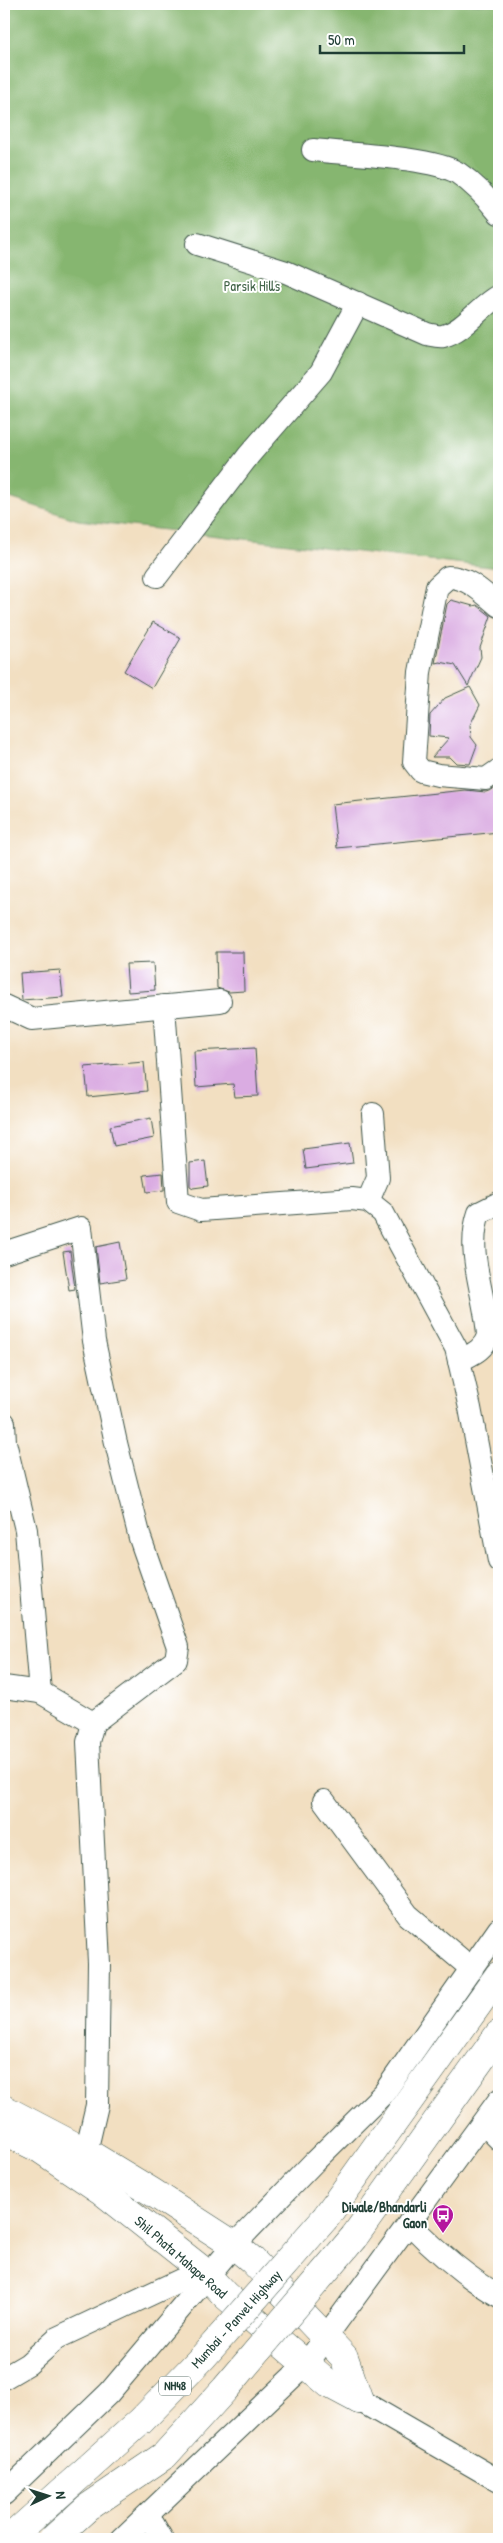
<svg xmlns="http://www.w3.org/2000/svg" width="503" height="2543" viewBox="0 0 503 2543" font-family="'Patrick Hand',sans-serif">
<style>
.forest{fill:#86b670;stroke:#527a52}
.building{fill:#daace2}
.lines{fill:none;stroke-linecap:round;stroke-linejoin:round}
.minor-casing{stroke:#3f5549;stroke-width:24}
.major-casing{stroke:#3f5549;stroke-width:29}
.highway-casing{stroke:#3f5549;stroke-width:29}
.minor{stroke:#fff;stroke-width:22}
.major{stroke:#fff;stroke-width:28}
.highway{stroke:#fff;stroke-width:28}
.highway-bridge-casing{stroke:#3f5549;stroke-width:29;stroke-linecap:butt}
.highway-bridge{stroke:#fff;stroke-width:28}
.labels{text-anchor:middle;stroke-width:4;stroke-linejoin:round;paint-order:stroke}
.shield{fill:#fff;stroke:#627771;stroke-width:1}
.shield-label{font-size:12px;font-weight:bold;fill:#1f3d34}
.park-label{font-size:14px;fill:#416348;stroke:#fff}
.poi-label{font-size:14px;font-weight:bold;fill:#1f3d34;stroke:#fff;text-anchor:end}
.street-label{font-size:14px;fill:#1f3d34;stroke:#fff}
</style>
<rect width="100%" height="100%" fill="#fff"/>
<filter id="ink" filterUnits="userSpaceOnUse"><feTurbulence type="fractalNoise" baseFrequency=".02" numOctaves="2"/><feDisplacementMap in="SourceGraphic" scale="10" xChannelSelector="R" yChannelSelector="G"/><feConvolveMatrix kernelMatrix="1 2 1 2 8 2 1 2 1" color-interpolation-filters="sRGB"/></filter>
<filter id="wash" filterUnits="userSpaceOnUse"><feTurbulence type="fractalNoise" baseFrequency=".0096" numOctaves="4" result="noise"/><feDisplacementMap in="SourceGraphic" scale="20" xChannelSelector="R" yChannelSelector="G"/><feGaussianBlur stdDeviation="1.12" result="paint"/><feColorMatrix in="noise" values="0 0 0 0 0 0 0 0 0 0 0 0 0 0 0 0 0 1.4 0 .05"/><feComposite in="paint" operator="in"/></filter>
<g filter="url(#wash)">
<rect width="100%" height="100%" fill="#f2dfc1"/>
<polygon class="forest" points="4,4 499,4 499,568 78,520 4,496"/>
<g id="blocks">
<g class="building">
<polygon points="451,600 473,606 477,605 491,616 480,648 481,657 468,686 455,665 440,662 435,663 447,604"/>
<polygon points="153,622 181,638 152,688 124,671"/>
<polygon points="470,687 480,705 470,725 471,737 477,745 470,764 456,763 450,757 432,757 449,738 429,736 430,715 445,698"/>
<polygon points="499,787 499,832 337,848 332,804 465,790 486,792"/>
<polygon points="216,952 243,952 244,991 229,992 217,988"/>
<polygon points="153,963 155,990 128,992 126,964"/>
<polygon points="60,970 63,997 22,1000 20,973"/>
<polygon points="255,1048 258,1096 235,1097 233,1084 196,1087 194,1051"/>
<polygon points="144,1062 147,1091 88,1097 85,1067"/>
<polygon points="151,1118 154,1138 114,1146 110,1126"/>
<polygon points="350,1143 353,1163 306,1169 303,1149"/>
<polygon points="205,1161 208,1186 193,1188 190,1186 190,1163"/>
<polygon points="163,1173 164,1190 147,1192 144,1175"/>
<polygon points="120,1242 126,1279 100,1283 96,1247"/>
<polygon points="70,1251 75,1289 69,1290 63,1252"/>
</g>
</g>
</g>
<g filter="url(#ink)">
<use href="#blocks" fill-opacity="0" stroke="#3f5549" stroke-width="1"/>
<g class="lines">
<g class="minor-casing">
<g id="minor">
<path d="M313,150C347,154 431,157 458,173C473,183 488,199 499,213"/>
<path d="M197,244L286,272L427,334C432,335 439,337 443,336C465,330 480,306 499,296"/>
<polyline points="157,576 249,455 321,372 358,303"/>
<path d="M499,606C484,594 469,577 448,577L437,587L420,672L414,762L421,771L438,775L486,779L499,770"/>
<polyline points="4,1006 32,1019 220,1001"/>
<polyline points="164,1006 178,1202 201,1210 352,1199 368,1201 383,1213 456,1348 470,1408 499,1561"/>
<polyline points="368,1201 378,1178 373,1114"/>
<polyline points="4,1253 81,1228 94,1341 116,1443 140,1538 178,1647 176,1660 93,1723 40,1692 4,1687"/>
<path d="M459,1361C472,1354 483,1351 488,1336C486,1295 465,1253 479,1213L499,1203"/>
<polyline points="4,1423 5,1442 26,1530 40,1692"/>
<polyline points="324,1801 408,1915 472,1969"/>
<polyline points="483,2123 499,2139"/>
<polyline points="86,2152 97,2105 99,1963 88,1742 93,1723"/>
<path d="M409,2223C436,2251 466,2277 499,2296"/>
<polyline points="4,2378 28,2364 57,2338 202,2270"/>
<polyline points="359,2400 499,2481"/>
<polyline points="4,2494 109,2393 234,2245 315,2161 384,2093 499,1929"/>
<polyline points="148,2515 162,2539"/>
<polyline points="122,2539 306,2364 499,2100"/>
</g>
</g>
<g class="major-casing">
<g id="major">
<polyline points="4,2109 86,2152 152,2192 234,2245 252,2260 344,2357 359,2400"/>
<polyline points="4,2131 40,2149 102,2191 202,2270 225,2295 329,2384 359,2400"/>
</g>
</g>
<g class="highway-casing">
<g id="highway">
<polyline points="326,2217 499,1975"/>
<polyline points="354,2237 499,2034"/>
</g>
</g>
<use href="#minor" class="minor"/>
<use href="#major" class="major"/>
<use href="#highway" class="highway"/>
<g class="highway-bridge-casing">
<g id="highway-bridge">
<polyline points="9,2539 141,2421 203,2357 326,2217"/>
<polyline points="53,2539 87,2508 165,2455 225,2389 354,2237"/>
</g>
</g>
<use href="#highway-bridge" class="highway-bridge"/>
</g>
</g>
<defs>
<g id="bus-pin" transform="scale(1.125)"><path d="M0 17L-7.5 6A9.5 9.5 0 1 1 7.5 6Z" fill="#b5179e" stroke="#fff"/><path d="M-5-6H5V4H4V6H2V4H-2V6H-4V4H-5ZM-3.5-4V0h7V-4ZM-3.5 1.2v1.5H-2V1.2ZM2 1.2v1.5H3.5V1.2Z" fill="#fff"/></g>
</defs>
<g fill-rule="evenodd">
<use href="#bus-pin" x="443" y="2215"/>
</g>
<g class="labels">
<rect class="shield" x="159" y="2376.5" width="32" height="19" rx="4"/>
<g class="shield-label">
<text x="175" y="2390">NH48</text>
</g>
<g class="park-label">
<text x="252" y="291">Parsik Hills</text>
</g>
<g class="poi-label">
<text x="427" y="2212">Diwale/Bhandarli<tspan x="427" dy="16">Gaon</tspan></text>
</g>
<g class="street-label">
<text transform="translate(181 2257) rotate(41)" y="5">Shil Phata Mahape Road</text>
<text transform="translate(236 2319) rotate(-48)" y="5">Mumbai - Panvel Highway</text>
</g>
</g>
<rect width="503" height="2543" fill="none" stroke="#fff" stroke-width="20"/>
<g transform="translate(48 2496) rotate(86)" stroke="#ffffff" stroke-width="4" paint-order="stroke">
<path d="M0-4L9 19L0 12L-9 19Z" fill="#1f3d34"/>
<text y="-8" font-size="14" font-weight="bold" text-anchor="middle" fill="#1f3d34">N</text>
</g>
<path d="M320 45v8h144v-8" fill="none" stroke="#1f3d34" stroke-width="2.5"/>
<text x="328" y="45" font-size="15" fill="#1f3d34" stroke="#ffffff" stroke-width="4" paint-order="stroke">50 m</text>
</svg>
